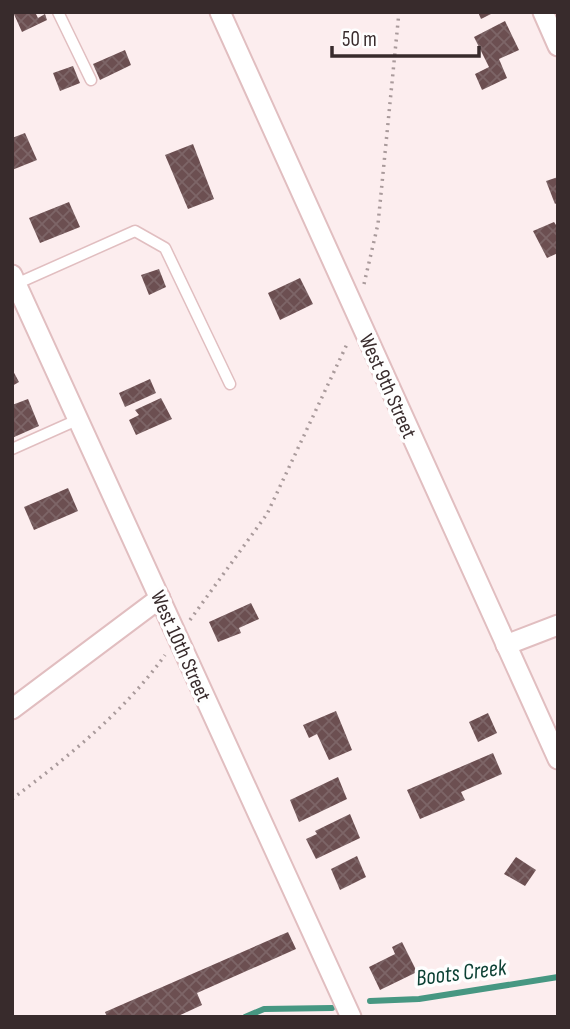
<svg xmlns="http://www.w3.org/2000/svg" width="570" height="1029" viewBox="0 0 570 1029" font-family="'Sofia Sans Condensed',sans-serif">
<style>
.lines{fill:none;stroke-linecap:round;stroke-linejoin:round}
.stream{stroke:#479782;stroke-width:6}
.building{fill:url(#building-cross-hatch)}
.service-casing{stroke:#e1bec0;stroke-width:13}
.minor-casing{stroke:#e1bec0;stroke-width:23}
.path{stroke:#a99a9b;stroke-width:3.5;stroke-dasharray:2 5;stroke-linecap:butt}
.service{stroke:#fff;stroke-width:10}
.minor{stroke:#fff;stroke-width:19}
.labels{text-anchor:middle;stroke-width:7;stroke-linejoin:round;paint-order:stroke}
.street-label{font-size:21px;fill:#382b2c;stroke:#fefefe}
.water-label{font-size:23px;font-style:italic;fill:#0b4034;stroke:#fefefe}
</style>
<defs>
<pattern id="building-cross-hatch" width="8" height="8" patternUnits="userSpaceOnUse" patternTransform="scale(1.75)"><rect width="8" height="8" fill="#6c4f51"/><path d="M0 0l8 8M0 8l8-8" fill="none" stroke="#7d6567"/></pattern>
</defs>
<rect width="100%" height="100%" fill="#fcedee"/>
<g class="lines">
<g class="stream">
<polyline points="370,1001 419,999 558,977"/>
<polyline points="245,1017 264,1009 332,1008"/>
</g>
</g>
<g class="building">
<polygon points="13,12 35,12 38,18 45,14 47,20 22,32"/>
<polygon points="478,12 495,12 481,19"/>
<polygon points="505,21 519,50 499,59 507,78 482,90 475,74 489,67 474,37"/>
<polygon points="125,50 131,65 100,80 93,64"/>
<polygon points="73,66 80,83 60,91 53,73"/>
<polygon points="25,133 37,160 12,170 12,138"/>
<polygon points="193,144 214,199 188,209 165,155"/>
<polygon points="558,177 558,202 555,204 546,181"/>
<polygon points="69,202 80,227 40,243 29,218"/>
<polygon points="554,222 558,228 558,253 547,258 533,231"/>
<polygon points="159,269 166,287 149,295 141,275"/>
<polygon points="300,278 313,304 280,320 268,293"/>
<polygon points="12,369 19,382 12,386"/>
<polygon points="150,379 156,393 125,407 119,393"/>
<polygon points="161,398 172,419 136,435 129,420 139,415 135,410"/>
<polygon points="28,399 39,426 12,438 12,405"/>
<polygon points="68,488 78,511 34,530 24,507"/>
<polygon points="251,603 259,619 239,628 241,633 218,642 209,622"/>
<polygon points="336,711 352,750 329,760 317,734 309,738 303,725"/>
<polygon points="488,713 497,733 478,742 469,722"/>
<polygon points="493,753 502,774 461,792 465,800 420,819 407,790"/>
<polygon points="338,777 347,799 299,822 290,800"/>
<polygon points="350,814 360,838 316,859 306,839 317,834 315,831"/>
<polygon points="357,856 366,877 340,890 331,869"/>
<polygon points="516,857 536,870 525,886 504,874"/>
<polygon points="288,932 296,949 197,993 202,1005 176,1017 107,1017 105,1012"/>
<polygon points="402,942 417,972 380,990 369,967 395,954 392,947"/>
</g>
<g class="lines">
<g class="service-casing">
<g id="service">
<polyline points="58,12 91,80"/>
<polyline points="16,284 135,231 165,248 230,384"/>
<polyline points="12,449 77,420"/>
</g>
</g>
<g class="minor-casing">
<g id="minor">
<polyline points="220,12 558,759"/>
<polyline points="543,12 558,46"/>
<polyline points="12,275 351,1017"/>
<polyline points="506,645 558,625"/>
<polyline points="12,709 160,598"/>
</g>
</g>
<g class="path">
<polyline points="364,284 378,224 399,12"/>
<polyline points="190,620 267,514 348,342"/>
<path d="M12,799C67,758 125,711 165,655"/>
</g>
<use href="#service" class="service"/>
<use href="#minor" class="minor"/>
</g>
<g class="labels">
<g class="street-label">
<text transform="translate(388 386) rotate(66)" y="7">West 9th Street</text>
<text transform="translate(181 646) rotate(66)" y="7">West 10th Street</text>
</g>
<g class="water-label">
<text transform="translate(461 972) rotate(-7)" y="8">Boots Creek</text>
</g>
</g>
<rect width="570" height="1029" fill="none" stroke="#382b2c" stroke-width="28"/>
<path d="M332 46v10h147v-10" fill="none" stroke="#382b2c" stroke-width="3.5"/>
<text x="342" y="46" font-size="21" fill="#382b2c" stroke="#fefefe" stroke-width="5" paint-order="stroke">50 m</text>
</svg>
